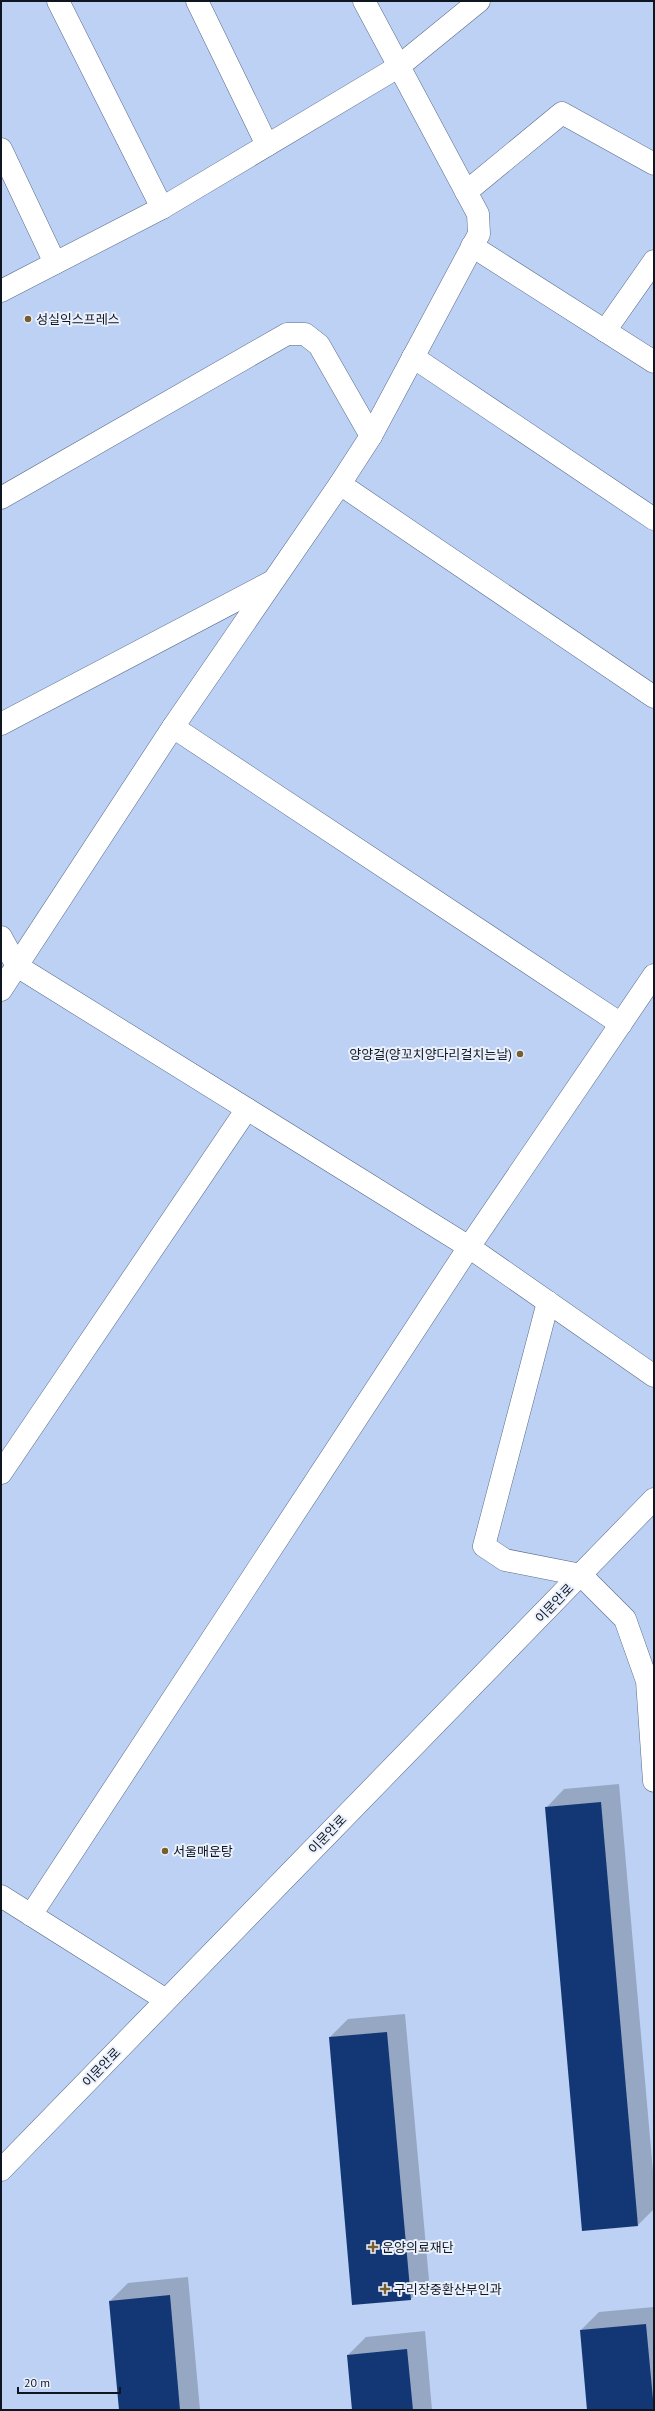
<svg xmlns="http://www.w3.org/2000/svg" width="655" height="2411" viewBox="0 0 655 2411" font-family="'PT Sans','Noto Sans KR',sans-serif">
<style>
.shadow{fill:#0003}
.building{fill:#133775}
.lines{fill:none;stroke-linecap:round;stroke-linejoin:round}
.minor-casing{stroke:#596c8b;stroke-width:23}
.minor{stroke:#fff;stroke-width:22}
.poi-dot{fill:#775e2f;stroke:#ebf1fc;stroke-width:1.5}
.labels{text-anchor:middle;stroke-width:4;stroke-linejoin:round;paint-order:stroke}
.poi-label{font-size:13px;fill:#0e1622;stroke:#ebf1fc;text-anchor:start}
.street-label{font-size:13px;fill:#0e1622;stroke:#ebf1fc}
</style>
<rect width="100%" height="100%" fill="#bcd1f4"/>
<g class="shadow">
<polygon points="619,1784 654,2183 654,2209 638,2225 546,1808 564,1789"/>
<polygon points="405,2014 429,2280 411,2299 330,2037 348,2019"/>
<polygon points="188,2277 200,2410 120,2410 110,2301 128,2283"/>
<polygon points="654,2307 654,2410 588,2410 581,2330 599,2312"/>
<polygon points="425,2331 432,2410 353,2410 348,2355 366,2337"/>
</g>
<g class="building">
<polygon points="601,1802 638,2226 582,2231 545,1807"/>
<polygon points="387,2032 411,2300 352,2305 329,2037"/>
<polygon points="170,2295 180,2410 119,2410 109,2301"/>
<polygon points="646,2324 654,2410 587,2410 580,2330"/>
<polygon points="407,2349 413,2410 352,2410 347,2355"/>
</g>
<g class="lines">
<g class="minor-casing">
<g id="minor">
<polyline points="58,1 162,208"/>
<polyline points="197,1 267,145"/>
<polyline points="364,1 478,214 479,234 371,436 340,484 654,697"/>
<polyline points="1,149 55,263"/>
<polyline points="466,192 562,113 654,164"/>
<polyline points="472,246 654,362"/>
<polyline points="1,291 162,208 398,67 479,1"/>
<polyline points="605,331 654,261"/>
<polyline points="413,357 654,519"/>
<polyline points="1,498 287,334 305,334 319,345 371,436"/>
<polyline points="1,724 271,582"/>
<polyline points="173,727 621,1024"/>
<polyline points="1,937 17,966 469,1247 654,1376"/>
<polyline points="1,990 173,727 340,484"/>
<polyline points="548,1302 484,1546 505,1560 581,1575 625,1619 647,1681 654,1781"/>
<polyline points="1,1473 247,1109"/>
<polyline points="1,1896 166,2000"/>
<polyline points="31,1915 469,1247 654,975"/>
<polyline points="1,2170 654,1499"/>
</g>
</g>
<use href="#minor" class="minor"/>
</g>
<g class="poi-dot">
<circle cx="28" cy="319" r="4"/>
<circle cx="520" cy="1054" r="4"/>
<circle cx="165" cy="1851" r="4"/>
<path d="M371 2241h4v4h4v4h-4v4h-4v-4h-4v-4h4z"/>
<path d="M383 2283h4v4h4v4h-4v4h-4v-4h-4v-4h4z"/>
</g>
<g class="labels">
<g class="poi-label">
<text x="36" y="324">성실익스프레스</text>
<text x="512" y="1059" text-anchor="end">양양걸(양꼬치양다리걸치는날)</text>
<text x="173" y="1856">서울매운탕</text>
<text x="382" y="2252">운양의료재단</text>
<text x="394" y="2294">구리장중환산부인과</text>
</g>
<g class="street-label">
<text transform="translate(554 1603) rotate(-46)" y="5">이문안로</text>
<text transform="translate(327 1834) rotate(-46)" y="5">이문안로</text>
<text transform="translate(101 2067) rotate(-46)" y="5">이문안로</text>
</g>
</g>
<rect width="655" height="2411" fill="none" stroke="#0e1622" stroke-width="4"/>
<path d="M18 2387v6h102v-6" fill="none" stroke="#0e1622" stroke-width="2"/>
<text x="24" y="2387" font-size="12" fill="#0e1622" stroke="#ebf1fc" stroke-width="3" paint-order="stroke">20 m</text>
</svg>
